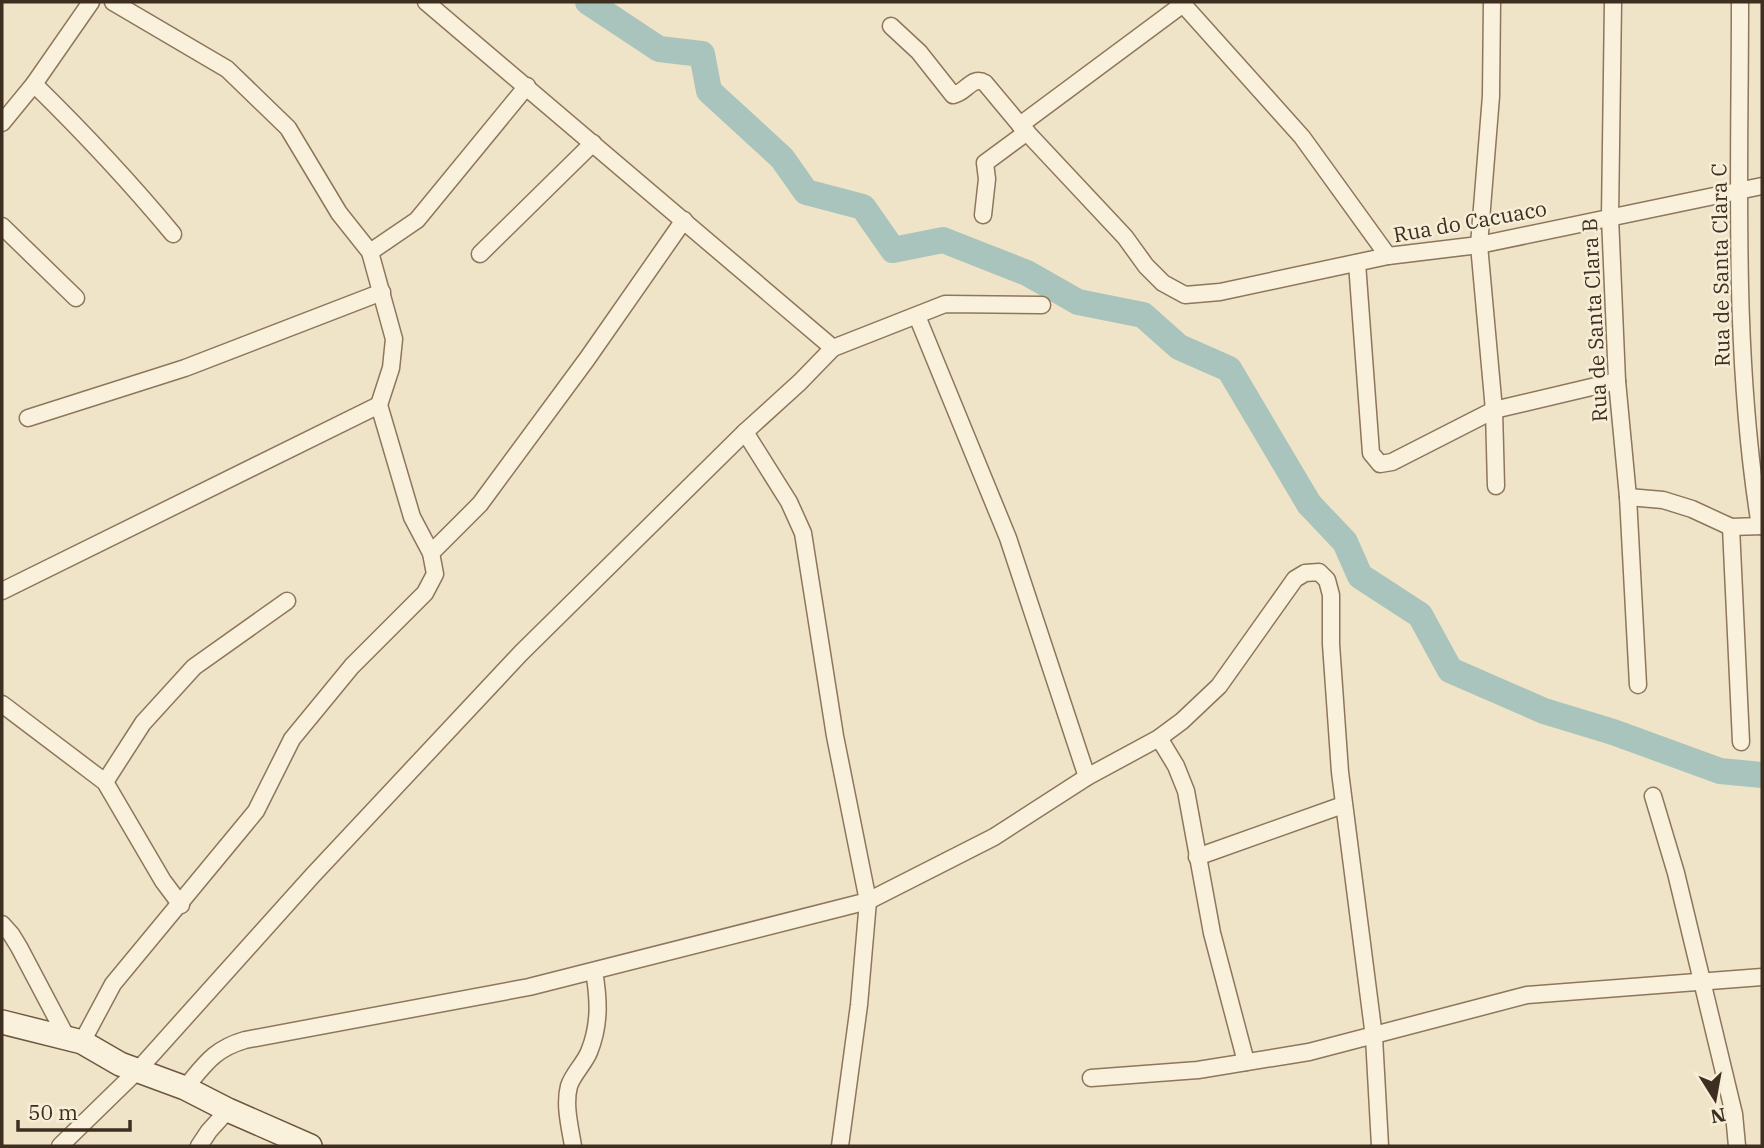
<svg xmlns="http://www.w3.org/2000/svg" width="1764" height="1148" viewBox="0 0 1764 1148" font-family="'IBM Plex Serif',serif">
<style>
.lines{fill:none;stroke-linecap:round;stroke-linejoin:round}
.river{stroke:#a9c4bc;stroke-width:26}
.street-casing{stroke:#8d765c;stroke-width:19}
.secondary-casing{stroke:#6f573f;stroke-width:26}
.street{stroke:#faf1dc;stroke-width:16}
.secondary{stroke:#faf1dc;stroke-width:23}
.labels{text-anchor:middle;stroke-width:5;stroke-linejoin:round;paint-order:stroke}
.street-label{font-size:21px;fill:#3d2e20;stroke:#f7eed8}
</style>
<rect width="100%" height="100%" fill="#f0e4c8"/>
<g class="lines">
<polyline class="river" points="588,2 659,49 702,54 709,91 782,158 806,192 863,207 893,250 943,240 1027,273 1078,302 1143,315 1179,347 1229,369 1309,504 1345,542 1360,576 1420,615 1450,670 1544,711 1613,732 1720,771 1762,775"/>
<g class="street-casing">
<g id="street">
<polyline points="426,2 833,348"/>
<polyline points="1181,2 1302,137 1388,256"/>
<polyline points="1492,2 1491,96 1479,245 1494,410 1496,486"/>
<polyline points="1613,2 1610,217 1617,381 1628,497 1638,685"/>
<path d="M1740,2C1740,176 1732,353 1760,526"/>
<path d="M891,26L919,52L953,95C966,93 972,75 985,83L1020,125L1125,237L1146,266L1163,283L1185,295L1220,292L1388,256L1479,245L1762,186"/>
<path d="M34,84C83,132 129,181 173,234"/>
<polyline points="2,123 34,84 91,2"/>
<polyline points="1020,125 1183,4"/>
<polyline points="983,215 987,179 985,163 1027,132"/>
<polyline points="2,226 76,298"/>
<polyline points="370,252 417,220 527,86"/>
<polyline points="480,254 593,143"/>
<polyline points="1357,263 1371,453 1380,464 1392,462 1494,410 1617,381"/>
<polyline points="917,316 1008,538 1087,777"/>
<polyline points="28,418 185,368 382,292"/>
<polyline points="745,432 789,502 803,533 835,736 868,901 859,1005 840,1146"/>
<polyline points="1628,497 1663,500 1692,509 1731,527 1762,526"/>
<polyline points="1731,527 1741,742"/>
<polyline points="431,553 480,504 587,359 684,220"/>
<polyline points="2,591 379,405"/>
<polyline points="2,704 105,782 163,881 181,905"/>
<polyline points="1159,738 1176,766 1186,791 1212,933 1246,1062"/>
<polyline points="105,782 143,723 194,667 287,601"/>
<polyline points="1653,796 1676,873 1734,1114 1737,1146"/>
<polyline points="1197,857 1343,805"/>
<polyline points="2,924 11,934 19,947 67,1038"/>
<polyline points="82,1042 113,984 256,811 292,739 352,666 425,593 435,574 431,553 412,517 379,405 391,368 394,339 370,252 339,213 288,128 227,69 113,2"/>
<polyline points="1091,1078 1198,1070 1309,1052 1527,995 1762,977"/>
<path d="M185,1088C205,1064 214,1049 245,1040L529,987L868,901L994,837L1087,777L1159,738L1182,721L1219,686L1295,579L1305,573L1319,572L1327,580L1331,595V644L1340,772L1374,1037L1380,1146"/>
<polyline points="60,1146 138,1070 313,875 521,653 745,432 800,382 833,348 945,304 1042,305"/>
<polyline points="199,1146 209,1131 228,1110"/>
<path d="M573,1146C570,1127 564,1105 569,1086C573,1074 584,1064 589,1052C600,1025 599,1000 594,971"/>
</g>
</g>
<g class="secondary-casing">
<polyline id="secondary" points="2,1022 82,1042 120,1064 185,1088 228,1110 310,1146"/>
</g>
<use href="#street" class="street"/>
<use href="#secondary" class="secondary"/>
</g>
<g class="labels">
<g class="street-label">
<text transform="translate(1470 222) rotate(-10)" y="7">Rua do Cacuaco</text>
<text transform="translate(1721 265) rotate(-91)" y="7">Rua de Santa Clara C</text>
<text transform="translate(1595 320) rotate(-93)" y="7">Rua de Santa Clara B</text>
</g>
</g>
<rect width="1764" height="1148" fill="none" stroke="#3d2e20" stroke-width="7"/>
<g transform="translate(1715 1099) rotate(169)" stroke="#f7eed8" stroke-width="5" paint-order="stroke">
<path d="M0-5L12 26L0 18L-12 26Z" fill="#3d2e20"/>
<text y="-10" font-size="19" font-weight="bold" text-anchor="middle" fill="#3d2e20">N</text>
</g>
<path d="M18 1120v10h112v-10" fill="none" stroke="#3d2e20" stroke-width="3.5"/>
<text x="28" y="1120" font-size="21" fill="#3d2e20" stroke="#f7eed8" stroke-width="5" paint-order="stroke">50 m</text>
</svg>
